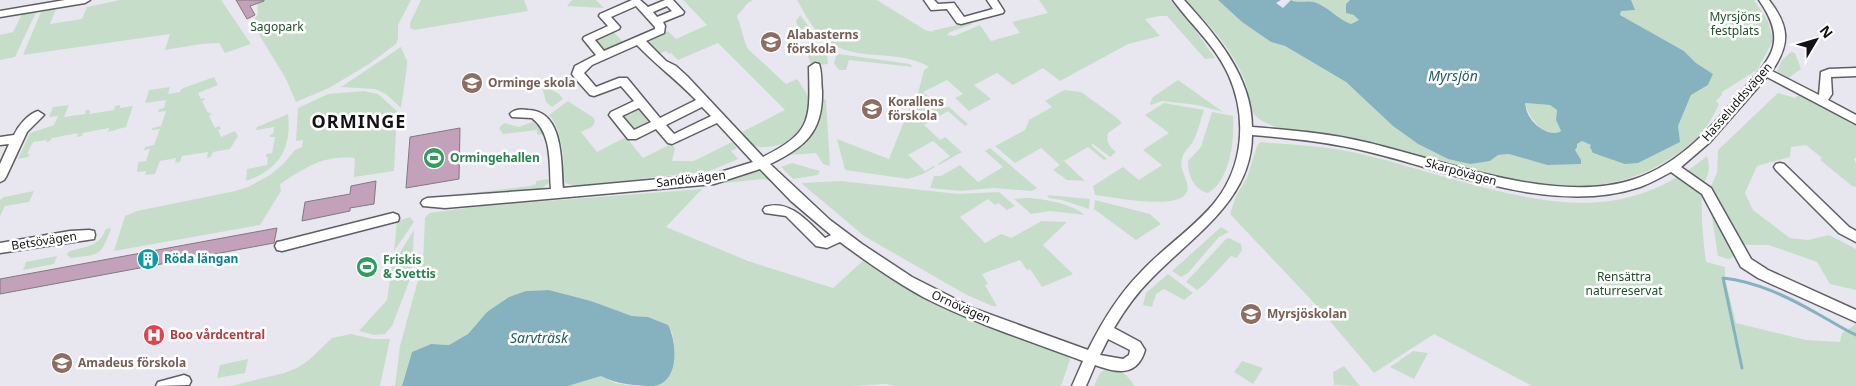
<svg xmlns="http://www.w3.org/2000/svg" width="1856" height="386" viewBox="0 0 1856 386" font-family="'Noto Sans',sans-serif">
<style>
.green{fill:#c6dec9}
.water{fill:#85b2be;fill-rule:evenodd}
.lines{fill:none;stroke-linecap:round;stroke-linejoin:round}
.stream{stroke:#85b2be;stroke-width:3}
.building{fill:#c3a1ba;stroke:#81797f}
.minor-casing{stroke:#5e5e65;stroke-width:3}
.minor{fill:#fff;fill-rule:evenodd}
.labels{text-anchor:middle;stroke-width:5;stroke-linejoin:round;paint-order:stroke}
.park-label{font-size:12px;fill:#1f502b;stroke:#fff}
.education-label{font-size:12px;font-weight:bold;fill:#785e54;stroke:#fff;text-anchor:start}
.street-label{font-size:12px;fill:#131316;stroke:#fff}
.leisure-label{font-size:12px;font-weight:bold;fill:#27864d;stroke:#fff;text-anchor:start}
.culture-label{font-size:12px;font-weight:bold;fill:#0d838f;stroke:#fff;text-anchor:start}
.health-label{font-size:12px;font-weight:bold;fill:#be3a42;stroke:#fff;text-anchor:start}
.water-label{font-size:14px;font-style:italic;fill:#1e5b69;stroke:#fff}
.district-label{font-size:18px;font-weight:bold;letter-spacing:1px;fill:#131316;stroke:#fff}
</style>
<rect width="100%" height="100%" fill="#e8e7f0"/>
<g class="green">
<polygon points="120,0 221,0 251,44 225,53 219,43 201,44 165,50 170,34 23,55 41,12 56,9 50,24 82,19 87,7"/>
<polygon points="257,0 411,0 398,25 398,38 396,44 369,64 329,88 296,102 286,79 252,23 258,14"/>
<polygon points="421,0 524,0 528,11 414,30 410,28 410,23"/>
<polygon points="572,0 596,0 604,8 567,6"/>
<path d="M683,0H753L748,3L737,16L747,48L786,84L797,79C803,88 810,96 810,107C812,131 788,146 767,147C763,147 759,148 755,146C750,144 746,137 742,132L785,110L718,43L678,60L671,53L669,54L666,51L657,55L646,43L647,40L668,31L676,39L707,25Z"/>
<path d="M797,0H877L925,30L937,33L931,31L971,22L972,24L970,25L950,32L947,35L954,36L980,25L991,41L1020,33L1012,22L1048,13L1039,0H1170L1189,21L1215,58L1205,59L1167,16H1160L1145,19L1160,36L1128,44L1060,81L1043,68L1013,85L997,73L974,85L991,99L969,111L955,98L963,94L947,80L923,92L936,103L916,101L924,70L929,67C898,48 855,63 826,40C813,30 805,14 797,0Z"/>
<path d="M1185,0H1218L1242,22L1271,42L1285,46L1346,82L1393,126L1418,144L1448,159L1490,161L1498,155L1509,154L1547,165L1575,150L1577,144L1582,141L1592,145L1594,154L1605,156L1678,126L1691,95L1708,85L1713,74L1696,63L1684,51L1620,15L1621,11L1632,4L1631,0H1754L1768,21L1773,41L1757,70L1722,92V95L1716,101L1719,104C1706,133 1691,147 1663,163C1567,220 1445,158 1346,137C1324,132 1301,131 1278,128C1271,125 1256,120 1253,112C1248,102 1249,91 1245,81C1233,51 1209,23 1185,0Z"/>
<polygon points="1290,0 1350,0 1346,4 1359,20 1351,24 1333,15 1323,5 1296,3"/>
<polygon points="37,10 15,57 0,60 0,35 13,32 23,12"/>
<polygon points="800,15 820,41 803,42 796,21"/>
<polygon points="612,30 625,44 602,51 596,43 597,38"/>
<polygon points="808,44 822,44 826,47 828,64 811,66 805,46"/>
<polygon points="401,47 407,61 407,67 401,108 386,94 375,89 341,87"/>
<polygon points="1791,52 1795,53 1801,69 1787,79 1777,71 1782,60"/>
<polygon points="839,54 910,64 913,67 849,60 846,70 839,70 834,63 836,56"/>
<polygon points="214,77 218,85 198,93 201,99 204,98 205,100 202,101 208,113 210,112 211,115 209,116 215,128 219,126 221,129 218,130 221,137 235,131 238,136 230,149 213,152 211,157 207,158 208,152 182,156 180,162 175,163 176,158 160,161 155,174 145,175 146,171 137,172 138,162 146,161 150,149 144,150 145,147 154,145 160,129 152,130 152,128 161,126 166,111 158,112 159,109 164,108 166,100 145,103 149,90 170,87 168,94 180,92 181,89"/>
<polygon points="1178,80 1223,112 1197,105 1162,101 1151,105 1150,103 1153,97"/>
<polygon points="541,83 559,94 563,99 552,107 546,102"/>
<path d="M1064,90L1081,92L1116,117L1122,123L1108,133C1106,142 1109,146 1116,152L1110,157L1093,144L1091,145L1107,159L1104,160L1088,147L1064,161L1085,181L1067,180L1053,170L1060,165L1041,148L1015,163L995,146L1025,130L1029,120L1052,107L1045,101Z"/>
<path d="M364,91L378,94L397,111L394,171L354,177L355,158C323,155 307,167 280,184L281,191L260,225L114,251L125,216L137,211L235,191L248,187L270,175L283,164L295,150L302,147L303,140L296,141L298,108L328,94Z"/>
<polygon points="1778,93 1795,98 1798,95 1856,125 1856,158 1854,159 1856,163 1856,187 1852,186 1820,160 1822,158 1806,145 1791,147 1790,157 1757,166 1745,193 1753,210 1790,238 1808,240 1829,235 1856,249 1856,290 1830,284 1817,262 1769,245 1740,245 1710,188 1717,173 1718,150"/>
<path d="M822,98L826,100L830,166L823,164L816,153L788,155C793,148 801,145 807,139C820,128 822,114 822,98Z"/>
<path d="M568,101L594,118L595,122L592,127L581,132L597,152L626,137L643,158L671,144L675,148L672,161H694L732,142L737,148L731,151L738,159L710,171L577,186L565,183C563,160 564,132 549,115Z"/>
<path d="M1164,103L1204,110C1200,121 1198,133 1192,143C1189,148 1183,152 1182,159C1178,170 1191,181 1187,192C1179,211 1112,197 1095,195L1093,186L1123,167L1139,180L1162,165L1143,150L1169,133L1145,115Z"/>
<path d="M1525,103L1550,105L1557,110L1556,120L1561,131C1545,140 1528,117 1525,103Z"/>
<polygon points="911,104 936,109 949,107 968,124 965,126 948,111 924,125 940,140 945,137 962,152 939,165 938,164 950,156 933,141 908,155 925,171 934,166 935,167 923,174 908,179 845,170 837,139 889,159"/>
<polygon points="69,105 64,117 85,114 86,110 90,110 89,114 114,110 115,106 120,105 120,108 133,106 126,127 108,132 109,128 83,133 82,136 77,137 78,133 52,138 50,141 46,142 47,140 33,142 27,154 30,154 28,157 18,159 30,133 54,125 58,116 49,117 53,107"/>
<polygon points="635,108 641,110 653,123 636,129 630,128 623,118 624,115"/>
<path d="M1212,112L1233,116C1235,139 1230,181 1208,193C1193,189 1188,175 1188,161L1201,147Z"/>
<path d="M288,114C292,148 279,170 246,181L247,169L267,165L268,157H266V154L272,153L275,137H270V135L273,134L274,127L256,130L257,127Z"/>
<polygon points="532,122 540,125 545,134 537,135 537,130 503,134 499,128 504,123 519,127"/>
<path d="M1260,142C1293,145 1328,146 1361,154C1435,171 1542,214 1616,200C1651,194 1680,178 1707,156C1713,177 1703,176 1702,194C1701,216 1703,239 1706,262L1725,267V278L1736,323L1806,340L1840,342L1842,333L1856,324V386H1532L1434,334L1374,373L1317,306L1230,214L1236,196L1247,178L1257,146Z"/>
<polygon points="990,148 1037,188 1032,191 994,188 960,191 930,188 934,176 941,176 960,165 978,182 1003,167 985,151"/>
<polygon points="792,163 820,171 818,175 793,179 781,167"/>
<polygon points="757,171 764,172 772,181 762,179 717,184 717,182"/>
<polygon points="548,179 550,182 540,190 474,197 472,195 472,193 530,186 536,184 536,181"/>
<polygon points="841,181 958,194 999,192 1015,206 1007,210 998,203 995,205 988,199 960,217 985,243 1001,234 1011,238 1042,221 1067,222 1043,245 1073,274 1042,287 1030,269 1027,270 1020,260 982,274 988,284 985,285 997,306 992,306 965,294 864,236 801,183"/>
<path d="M702,189L666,227L748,261L833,288L864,260L959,315L1068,355L1070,360L1061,386H895L886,384L853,386H656C677,374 676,353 672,332L648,317L632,316L591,301L549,290L526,291L487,312L468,334L449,345L431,344L412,352L402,386H395L400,346L423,262L425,218L429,213L483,206Z"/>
<polygon points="34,191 29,202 5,206 0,216 0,200 4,197"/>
<polygon points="1047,195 1090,199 1089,209 1062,200 1049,198"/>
<path d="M1027,198C1047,199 1069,203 1085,215L1050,211L1031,214L1014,199Z"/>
<polygon points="1095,200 1150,214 1161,224 1136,240 1094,209"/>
<polygon points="1710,205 1736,249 1732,258 1728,259 1718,256"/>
<polygon points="410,217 414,222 394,251 397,221"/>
<polygon points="1221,227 1229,232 1219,237 1188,273 1181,277 1172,271"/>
<path d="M109,228L111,229C100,257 101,254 71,258L67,255L68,252C81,247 101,247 105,230Z"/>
<polygon points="414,230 412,274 392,326 385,334 374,335 359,331 387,300 392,265"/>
<polygon points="1229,238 1241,244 1242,250 1237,258 1231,256 1206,283 1197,290 1186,282 1226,239"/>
<polygon points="57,256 54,264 23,270 26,262"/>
<polygon points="1168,274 1193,293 1184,300 1164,289 1156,294 1152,307 1143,305 1146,293"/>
<polygon points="351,334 373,339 390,339 380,386 231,386 284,373 297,368 309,360 332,338"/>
<polygon points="1413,351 1428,353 1414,379 1390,367"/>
<polygon points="248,359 245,373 217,378 220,365"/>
<polygon points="1242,361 1263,368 1253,384 1234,372"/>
<polygon points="1344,366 1360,386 1334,385 1333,372"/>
<path d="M1108,368C1120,370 1128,374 1134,386H1094L1100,373Z"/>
<polygon points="601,376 615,383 635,386 568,386"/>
</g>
<g class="water">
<path d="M1218,0H1281L1276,3L1283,8L1291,0C1298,4 1305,0 1314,2C1328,6 1337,19 1351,24L1359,20L1354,15L1346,13V4L1350,0H1631L1635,10L1621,11L1620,15L1684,51L1696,63L1713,74L1708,85L1691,95L1678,126L1680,142L1638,163L1625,164L1593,153L1590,147L1591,145L1582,141L1577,144V147L1575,150L1581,160V164L1547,165L1509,154L1498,155L1490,161L1470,164L1448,159L1418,144L1393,126L1346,82L1285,46L1271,42L1242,22ZM1525,103L1550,105L1557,110L1556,120L1561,131C1550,138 1533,125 1528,114C1526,111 1526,107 1525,103Z"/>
<path d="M549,290L591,301L632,316L648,317L668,325C677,342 680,382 654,386C636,386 616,384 601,376L568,386H402L412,352L431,344L449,345L468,334L487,312L509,297L526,291Z"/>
</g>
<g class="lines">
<path class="stream" d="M1742,368L1723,278C1758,282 1788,297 1818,314C1831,321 1843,329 1856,335"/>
</g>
<g class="building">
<polygon points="236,0 264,0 264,1 250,6 255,15 247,19"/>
<polygon points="460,128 459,179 406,188 410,137"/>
<polygon points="376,181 374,204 350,208 350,211 302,221 305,202 350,194 351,186"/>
<polygon points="277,228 274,243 0,294 0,279"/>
</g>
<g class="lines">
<g class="minor-casing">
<g id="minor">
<polygon points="65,0 90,0 85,3 0,17 0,11"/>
<path d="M632,0H640L648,7L665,0H673L684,12L683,14L663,22L665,26L664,33L646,41L666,61L676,66L687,76L763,157C813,132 810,119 809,67L815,63L819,64C822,72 821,83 822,91C823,132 805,147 770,164L830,220L862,244L912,277L975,309L1088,350C1102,322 1118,295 1141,272C1164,247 1194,228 1215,202C1244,166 1247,117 1229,76C1216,46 1192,26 1173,0H1184C1216,35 1252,77 1252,127C1290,130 1328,133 1365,142C1443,160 1556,206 1635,179C1681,163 1712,127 1742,91C1772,57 1788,42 1759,0H1769C1789,26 1791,43 1772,71L1819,95L1821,72L1829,69L1856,68V76L1831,77L1832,94L1828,100L1856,115V124L1767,77L1710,142L1681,167L1711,188L1751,259L1768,270L1856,310V322L1758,278L1741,267L1702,194L1671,172C1661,177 1651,183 1640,187C1553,216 1450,171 1365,151C1328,142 1290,138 1252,135C1252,201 1191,237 1151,279C1136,294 1124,311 1114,328L1140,342L1145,350C1137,377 1117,373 1095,365L1086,386H1072L1083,361C1029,341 974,323 923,297C894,281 867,262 840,242L827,248L816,246L786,216L765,213L763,210L765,207C790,199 808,222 825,238L831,235L791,201L760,169L714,184L445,208L423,206L421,203L423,200L427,198L551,189C549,166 553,134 532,118L512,117L510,114C514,109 522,109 528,110C564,111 561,162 563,188L714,174L753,162L717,123L672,144L668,143L656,129L636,139H628L609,115L611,112L634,101L621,86L594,96L590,95L574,77L572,74L575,66L596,55L583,39L584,37L608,26L599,16L600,14ZM636,6L655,27V29L604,51L595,40L619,29L620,27L611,17ZM667,6L672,11L657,17L653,12ZM637,45C656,65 677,80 696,100L660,118L627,78H619L596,87L584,73L592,65ZM702,107L711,116L674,134L666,125ZM639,108L651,122L634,130L622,116ZM1108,339L1130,350L1129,355L1123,359L1100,355Z"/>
<polygon points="924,0 934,0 938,4 954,3 964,17 993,9 987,0 997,0 1004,11 1003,13 961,24 957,23 947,9 931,10"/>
<path d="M38,111L44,115L27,132L6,177L4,180L0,182V164L9,144L0,145V137L14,135C18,126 28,114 38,111Z"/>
<polygon points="1780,163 1784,164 1849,227 1856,231 1856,242 1839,233 1776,170 1774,167 1776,164"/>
<polygon points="393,213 398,215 399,218 398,221 282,251 277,250 275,246 277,242 282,241"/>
<polygon points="89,230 94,231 95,235 94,239 0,253 0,243 70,231"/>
<polygon points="184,375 189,377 191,381 189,385 156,386 158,382"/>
</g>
</g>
<use href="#minor" class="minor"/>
</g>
<defs>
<g id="school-disc" transform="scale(1.125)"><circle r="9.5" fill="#8d6e63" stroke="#fff"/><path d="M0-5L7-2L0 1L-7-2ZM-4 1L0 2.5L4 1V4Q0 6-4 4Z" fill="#fff"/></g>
<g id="stadium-disc" transform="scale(1.125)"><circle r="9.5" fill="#2e9e5b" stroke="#fff"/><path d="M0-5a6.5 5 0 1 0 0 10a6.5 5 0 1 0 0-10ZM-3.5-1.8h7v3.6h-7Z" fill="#fff"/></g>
<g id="building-disc" transform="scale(1.125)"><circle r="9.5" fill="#0f9aa8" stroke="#fff"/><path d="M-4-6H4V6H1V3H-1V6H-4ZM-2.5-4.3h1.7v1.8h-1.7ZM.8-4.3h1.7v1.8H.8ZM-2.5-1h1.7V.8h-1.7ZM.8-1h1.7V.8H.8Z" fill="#fff"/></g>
<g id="hospital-disc" transform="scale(1.125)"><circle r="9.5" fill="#e0444e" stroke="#fff"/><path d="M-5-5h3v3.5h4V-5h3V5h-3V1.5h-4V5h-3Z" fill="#fff"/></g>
</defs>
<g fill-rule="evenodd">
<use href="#school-disc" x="771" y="42"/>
<use href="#school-disc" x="472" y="83"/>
<use href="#school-disc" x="872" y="109"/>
<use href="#stadium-disc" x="434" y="158"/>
<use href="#building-disc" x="148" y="259"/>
<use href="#stadium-disc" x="367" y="267"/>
<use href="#school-disc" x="1251" y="314"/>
<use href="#hospital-disc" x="154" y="335"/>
<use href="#school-disc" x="62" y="363"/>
</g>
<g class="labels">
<g class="park-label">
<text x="1735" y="21">Myrsjöns<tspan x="1735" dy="14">festplats</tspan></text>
<text x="277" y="31">Sagopark</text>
<text x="1624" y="281">Rensättra<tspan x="1624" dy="14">naturreservat</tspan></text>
</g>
<g class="education-label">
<text x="787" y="39">Alabasterns<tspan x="787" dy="14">förskola</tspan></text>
<text x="488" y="87">Orminge skola</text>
<text x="888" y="106">Korallens<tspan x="888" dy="14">förskola</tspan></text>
<text x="1267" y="318">Myrsjöskolan</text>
<text x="78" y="367">Amadeus förskola</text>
</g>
<g class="street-label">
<text transform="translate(1737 102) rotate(-49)" y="4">Hasseluddsvägen</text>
<text transform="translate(1461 172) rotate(15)" y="4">Skarpövägen</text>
<text transform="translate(691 179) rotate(-7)" y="4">Sandövägen</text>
<text transform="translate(44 241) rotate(-9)" y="4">Betsövägen</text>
<text transform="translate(961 307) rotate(24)" y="4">Ornövägen</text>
</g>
<g class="leisure-label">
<text x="450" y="162">Ormingehallen</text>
<text x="383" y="264">Friskis<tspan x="383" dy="14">&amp; Svettis</tspan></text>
</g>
<g class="culture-label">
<text x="164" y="263">Röda längan</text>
</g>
<g class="health-label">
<text x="170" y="339">Boo vårdcentral</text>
</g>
<g class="water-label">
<text x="1453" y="81">Myrsjön</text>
<text x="539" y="343">Sarvträsk</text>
</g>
<g class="district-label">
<text x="359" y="128">ORMINGE</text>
</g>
</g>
<g transform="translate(1816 40) rotate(52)" stroke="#ffffff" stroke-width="4" paint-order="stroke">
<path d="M0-4L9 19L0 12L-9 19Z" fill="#131316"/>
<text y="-8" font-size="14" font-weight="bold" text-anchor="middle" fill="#131316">N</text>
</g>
</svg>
